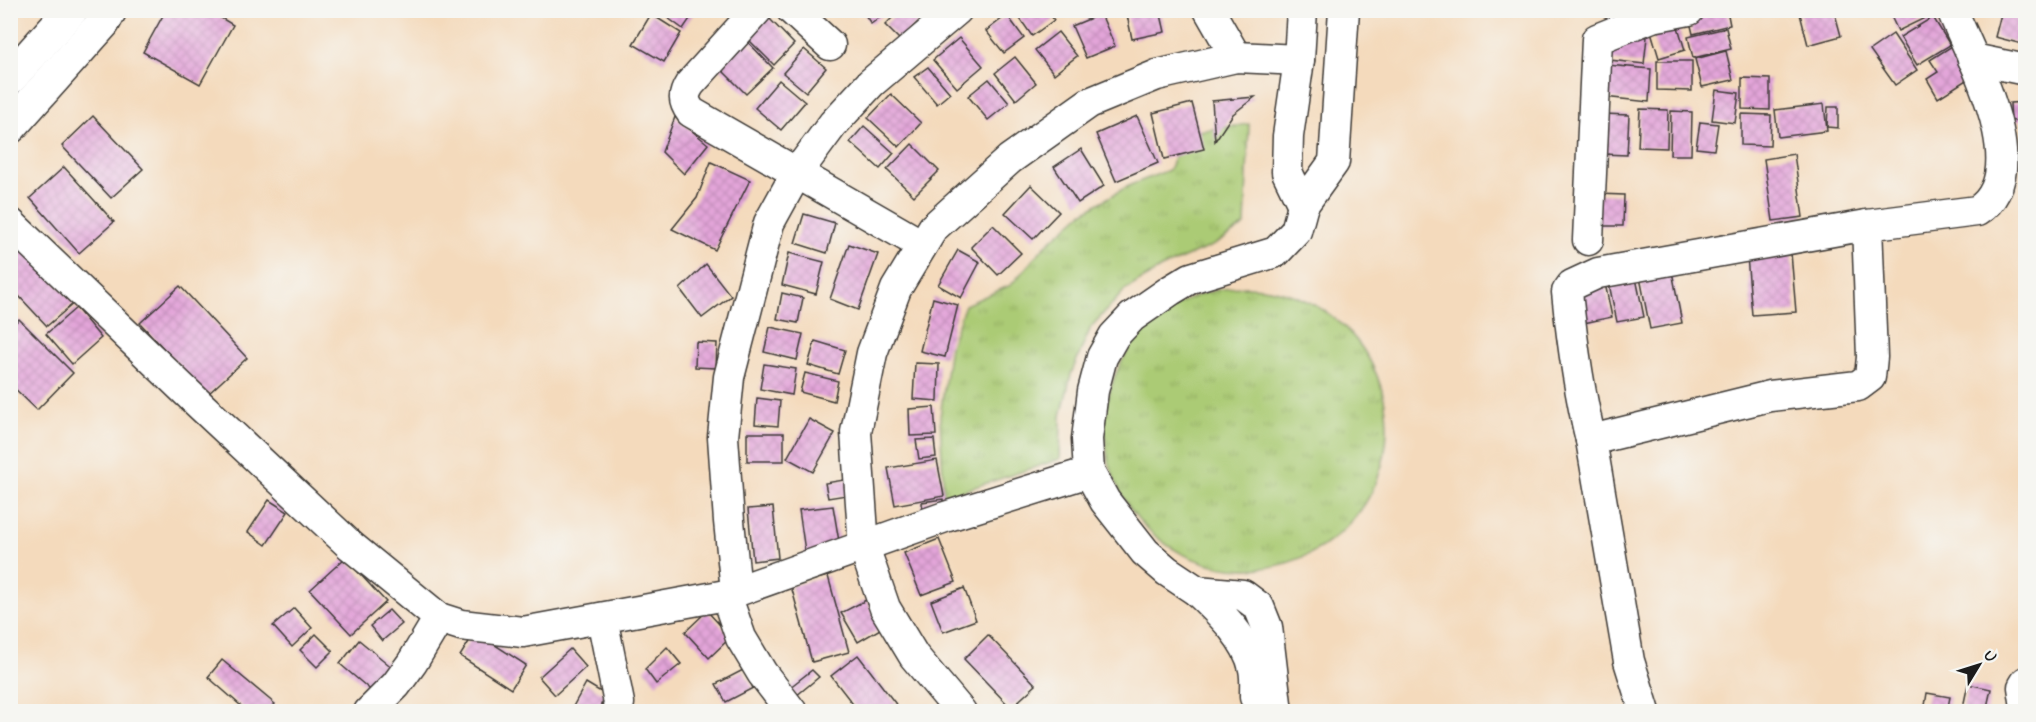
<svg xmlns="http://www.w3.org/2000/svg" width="2036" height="722" viewBox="0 0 2036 722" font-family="Mynerve,sans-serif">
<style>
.park{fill:url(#park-tufts);stroke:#647448;stroke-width:1.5}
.building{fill:url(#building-cross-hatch)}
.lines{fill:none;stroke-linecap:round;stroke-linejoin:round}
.minor-casing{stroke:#3c3834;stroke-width:33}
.trunk-casing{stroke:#3c3834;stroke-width:36}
.minor{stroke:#fff;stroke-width:30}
.trunk{stroke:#fff;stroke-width:33}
</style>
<defs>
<pattern id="park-tufts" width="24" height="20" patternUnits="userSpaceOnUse" patternTransform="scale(1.5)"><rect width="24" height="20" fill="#abcb74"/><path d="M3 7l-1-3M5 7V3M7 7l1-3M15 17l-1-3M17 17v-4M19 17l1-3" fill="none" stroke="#93ae64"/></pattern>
<pattern id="building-cross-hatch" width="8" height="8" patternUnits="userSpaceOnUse" patternTransform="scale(1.5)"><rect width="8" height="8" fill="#e3a5d9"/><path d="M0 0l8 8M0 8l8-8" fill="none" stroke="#c28dba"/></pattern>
</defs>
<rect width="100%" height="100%" fill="#f6f6f2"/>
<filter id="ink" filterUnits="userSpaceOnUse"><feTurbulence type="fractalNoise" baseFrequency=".0167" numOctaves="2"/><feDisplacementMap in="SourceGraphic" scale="12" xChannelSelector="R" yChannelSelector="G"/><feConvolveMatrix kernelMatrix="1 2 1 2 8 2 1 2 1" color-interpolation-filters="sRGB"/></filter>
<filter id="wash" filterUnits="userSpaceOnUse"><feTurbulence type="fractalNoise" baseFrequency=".008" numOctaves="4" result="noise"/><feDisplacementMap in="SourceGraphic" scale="24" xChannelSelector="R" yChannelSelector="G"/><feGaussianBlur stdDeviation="1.35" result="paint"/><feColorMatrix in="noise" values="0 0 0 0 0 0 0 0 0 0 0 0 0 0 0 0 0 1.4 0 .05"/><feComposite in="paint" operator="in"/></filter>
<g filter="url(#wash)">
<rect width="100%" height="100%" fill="#f4dabc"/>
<g class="park">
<polygon points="1249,124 1245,225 1214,245 1161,268 1125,290 1091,327 1071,374 1061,416 1060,459 944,497 940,417 950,346 965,305 1011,285 1044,247 1082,213 1128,186 1169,170 1184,133"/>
<circle cx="1246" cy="428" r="141"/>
</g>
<g id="blocks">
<g class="building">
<polygon points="166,10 208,10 233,25 200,84 143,52"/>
<polygon points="657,10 696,10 683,29"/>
<polygon points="862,10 890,10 871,24"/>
<polygon points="900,10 920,10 925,15 900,40 885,25"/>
<polygon points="1014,10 1047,10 1054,20 1032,36"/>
<polygon points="1126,10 1160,10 1165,32 1132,39"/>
<polygon points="1697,10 1727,10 1730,25 1693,34 1688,13"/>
<polygon points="1799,10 1834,10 1841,36 1808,45"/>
<polygon points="1888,10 1928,10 1931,15 1898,31"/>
<polygon points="2002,10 2026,10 2026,45 1995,37"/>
<polygon points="651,14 681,33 664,62 633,44"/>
<polygon points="1101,14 1115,46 1086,58 1072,26"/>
<polygon points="1007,15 1024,38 1004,53 986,31"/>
<polygon points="767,16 794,44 774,65 746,37"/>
<polygon points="1675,17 1685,50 1659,58 1649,25"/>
<polygon points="1933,17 1950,45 1917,65 1900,37"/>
<polygon points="1726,28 1731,49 1693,58 1688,37"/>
<polygon points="1058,32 1077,56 1054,74 1035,50"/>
<polygon points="1613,33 1647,37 1644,64 1610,60"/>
<polygon points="1893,34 1917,70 1895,85 1870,50"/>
<polygon points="959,38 983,66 957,88 933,60"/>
<polygon points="746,40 773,68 746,94 719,67"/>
<polygon points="1952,46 1971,77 1938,98 1927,79 1938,72 1930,60"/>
<polygon points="804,49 826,68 806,92 783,73"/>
<polygon points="1726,51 1733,80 1702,87 1695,59"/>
<polygon points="1015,57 1036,83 1016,100 995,73"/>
<polygon points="1657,61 1692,61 1692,91 1657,90"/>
<polygon points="1607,65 1651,69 1649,102 1604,97"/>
<polygon points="928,67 950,93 937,104 914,77"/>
<polygon points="1742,78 1770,79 1770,110 1742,109"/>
<polygon points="989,79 1009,103 988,120 968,96"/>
<polygon points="779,80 805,102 781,130 755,108"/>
<polygon points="1716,90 1739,93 1735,123 1712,120"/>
<polygon points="891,94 921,123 899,147 868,118"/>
<polygon points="1255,97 1233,114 1215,141 1212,101"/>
<polygon points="2026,102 2026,120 2011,121 2010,103"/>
<polygon points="1192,103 1204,149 1164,159 1153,113"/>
<polygon points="1824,104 1827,131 1778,137 1775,110"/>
<polygon points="1828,107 1838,107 1838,128 1827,127"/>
<polygon points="1640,109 1668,110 1667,148 1638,147"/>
<polygon points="1671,111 1692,112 1691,155 1670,155"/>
<polygon points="1603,114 1629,115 1627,155 1602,154"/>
<polygon points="1741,114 1771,115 1770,146 1741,145"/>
<polygon points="93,116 143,169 111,198 62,146"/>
<polygon points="1137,116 1158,163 1116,181 1096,134"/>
<polygon points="675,117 708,144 684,174 662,152"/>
<polygon points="1700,122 1718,124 1714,150 1696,148"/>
<polygon points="864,126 894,153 880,169 850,142"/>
<polygon points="912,144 939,171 914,196 887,170"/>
<polygon points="1081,149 1104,186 1078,203 1054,167"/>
<polygon points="1794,154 1803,217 1773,221 1764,159"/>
<polygon points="711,162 750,180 715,250 672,229 697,198"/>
<polygon points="64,167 114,222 79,253 30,198"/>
<polygon points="1031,185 1059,212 1033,239 1005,213"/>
<polygon points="1598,194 1624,195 1623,226 1598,226"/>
<polygon points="804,214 835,223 827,253 795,243"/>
<polygon points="993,225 1021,253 998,275 971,247"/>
<polygon points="10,233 74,303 47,326 18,295 10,301"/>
<polygon points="849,244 878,254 858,310 830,299"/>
<polygon points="958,250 980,262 961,298 938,285"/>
<polygon points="789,253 824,262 816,294 782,285"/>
<polygon points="1791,253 1796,312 1752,315 1747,256"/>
<polygon points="706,264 731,296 702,318 680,289"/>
<polygon points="1671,266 1682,323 1650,329 1639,272"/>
<polygon points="1636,278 1644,317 1617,322 1609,284"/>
<polygon points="1605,283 1612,317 1579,324 1573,289"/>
<polygon points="180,286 247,358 207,395 140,323"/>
<polygon points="782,293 803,298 798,323 777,319"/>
<polygon points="933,298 958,305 945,357 920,351"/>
<polygon points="76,308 101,338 72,364 46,334"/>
<polygon points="19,319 73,373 37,410 10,384 10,328"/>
<polygon points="770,327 803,334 797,360 764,352"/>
<polygon points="815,341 845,350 838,374 808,365"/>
<polygon points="696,342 717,343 716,368 695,367"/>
<polygon points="915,363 939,364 938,401 913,399"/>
<polygon points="764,364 796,369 792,395 760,389"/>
<polygon points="805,373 838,381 834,401 800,392"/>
<polygon points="757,398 780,401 778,426 755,424"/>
<polygon points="934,407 936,435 910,436 909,409"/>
<polygon points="809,419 835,433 813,472 787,458"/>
<rect x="747" y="433" width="37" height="28"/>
<polygon points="934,439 936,457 919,459 916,440"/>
<polygon points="937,460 944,496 895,505 888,468"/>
<polygon points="850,479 853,494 828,498 825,483"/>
<polygon points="943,499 944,515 923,517 922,502"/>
<polygon points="269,500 288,512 266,545 248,532"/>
<polygon points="833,506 841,553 806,558 799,510"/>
<polygon points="773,507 778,558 753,561 748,509"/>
<polygon points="939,539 956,582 921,595 904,553"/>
<polygon points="345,558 386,602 351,634 310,590"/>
<polygon points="828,576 849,652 812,662 791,586"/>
<polygon points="964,588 976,620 943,632 931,601"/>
<polygon points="866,600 882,628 858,642 841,613"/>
<polygon points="294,608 312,628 292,647 273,626"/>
<polygon points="389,610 402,624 382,641 370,626"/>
<polygon points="707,611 731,637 709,658 685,632"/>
<polygon points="475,632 526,665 511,689 460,656"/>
<polygon points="316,634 333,651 317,667 300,650"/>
<polygon points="988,635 1036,685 1011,708 964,659"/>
<polygon points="359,640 394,669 374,693 340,664"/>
<polygon points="667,647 681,664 656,684 645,669"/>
<polygon points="570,649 586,667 555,695 539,677"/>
<polygon points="858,655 902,712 859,712 831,676"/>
<polygon points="222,660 275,704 268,712 248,712 208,677"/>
<polygon points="743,670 753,688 726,702 716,684"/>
<polygon points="812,670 819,677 796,696 789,688"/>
<polygon points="586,683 606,695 597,712 570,712"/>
<polygon points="1968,684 1991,689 1986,712 1962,712"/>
<polygon points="1927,693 1950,697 1947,712 1924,712"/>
</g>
</g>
</g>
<g filter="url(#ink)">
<use href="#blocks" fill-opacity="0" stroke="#3c3834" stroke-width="1.5"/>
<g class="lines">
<g class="minor-casing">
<g id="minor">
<path d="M757,10L690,84C683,95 683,101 691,112L922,245"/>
<polyline points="792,10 830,45"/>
<polyline points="1209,10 1236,57"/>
<polyline points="1302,10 1299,60 1288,136 1287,172 1303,205 1334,162 1344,10"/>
<polyline points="1973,59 2026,70"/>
<polyline points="10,223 201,406 351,546 439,618 412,663 396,685 369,712"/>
<polyline points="1588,240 1597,39 1652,17 1689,10"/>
<path d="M1591,440C1579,392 1572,341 1567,292L1572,285L1598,273L1867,225L1977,211C2036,174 1972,58 1952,10"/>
<polyline points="736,591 729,521 723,437 729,377 769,223 796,174 833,124 871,83 957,10"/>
<path d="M1197,591C1219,612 1248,639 1254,669C1256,678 1255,688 1255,697"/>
<polyline points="726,595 741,638 762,673 792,712"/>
<polyline points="439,618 461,625 523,632 726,595 945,517 1089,472"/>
<polyline points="602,618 619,703 617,712"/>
<polyline points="2026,682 2023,687 2026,707"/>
<polyline points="961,712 914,656 885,608 864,547 856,432 872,353 896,289 933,228 1010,159 1089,103 1157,75 1236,57 1299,60"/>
<polyline points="1277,712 1267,627 1259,607 1243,595 1197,591 1167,571 1145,552 1105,501 1089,472 1087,439 1093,391 1102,357 1114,336 1132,317 1171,290 1191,278 1276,252 1296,231 1303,205"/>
<polyline points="1645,712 1629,661 1591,440 1770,396 1858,386 1870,377 1872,357 1867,225"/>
</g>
</g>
<g class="trunk-casing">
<g id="trunk">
<polyline points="10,78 71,10"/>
<polyline points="10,127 103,23 110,10"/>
</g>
</g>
<use href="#minor" class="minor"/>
<use href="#trunk" class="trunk"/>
</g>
</g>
<rect width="2036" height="722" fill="none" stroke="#f6f6f2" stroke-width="36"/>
<g transform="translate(1979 665) rotate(52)" stroke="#f6f6f2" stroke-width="4.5" paint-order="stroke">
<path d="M0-4.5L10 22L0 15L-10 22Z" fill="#1c1c1c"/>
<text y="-9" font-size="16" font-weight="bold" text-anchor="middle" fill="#1c1c1c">U</text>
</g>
</svg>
